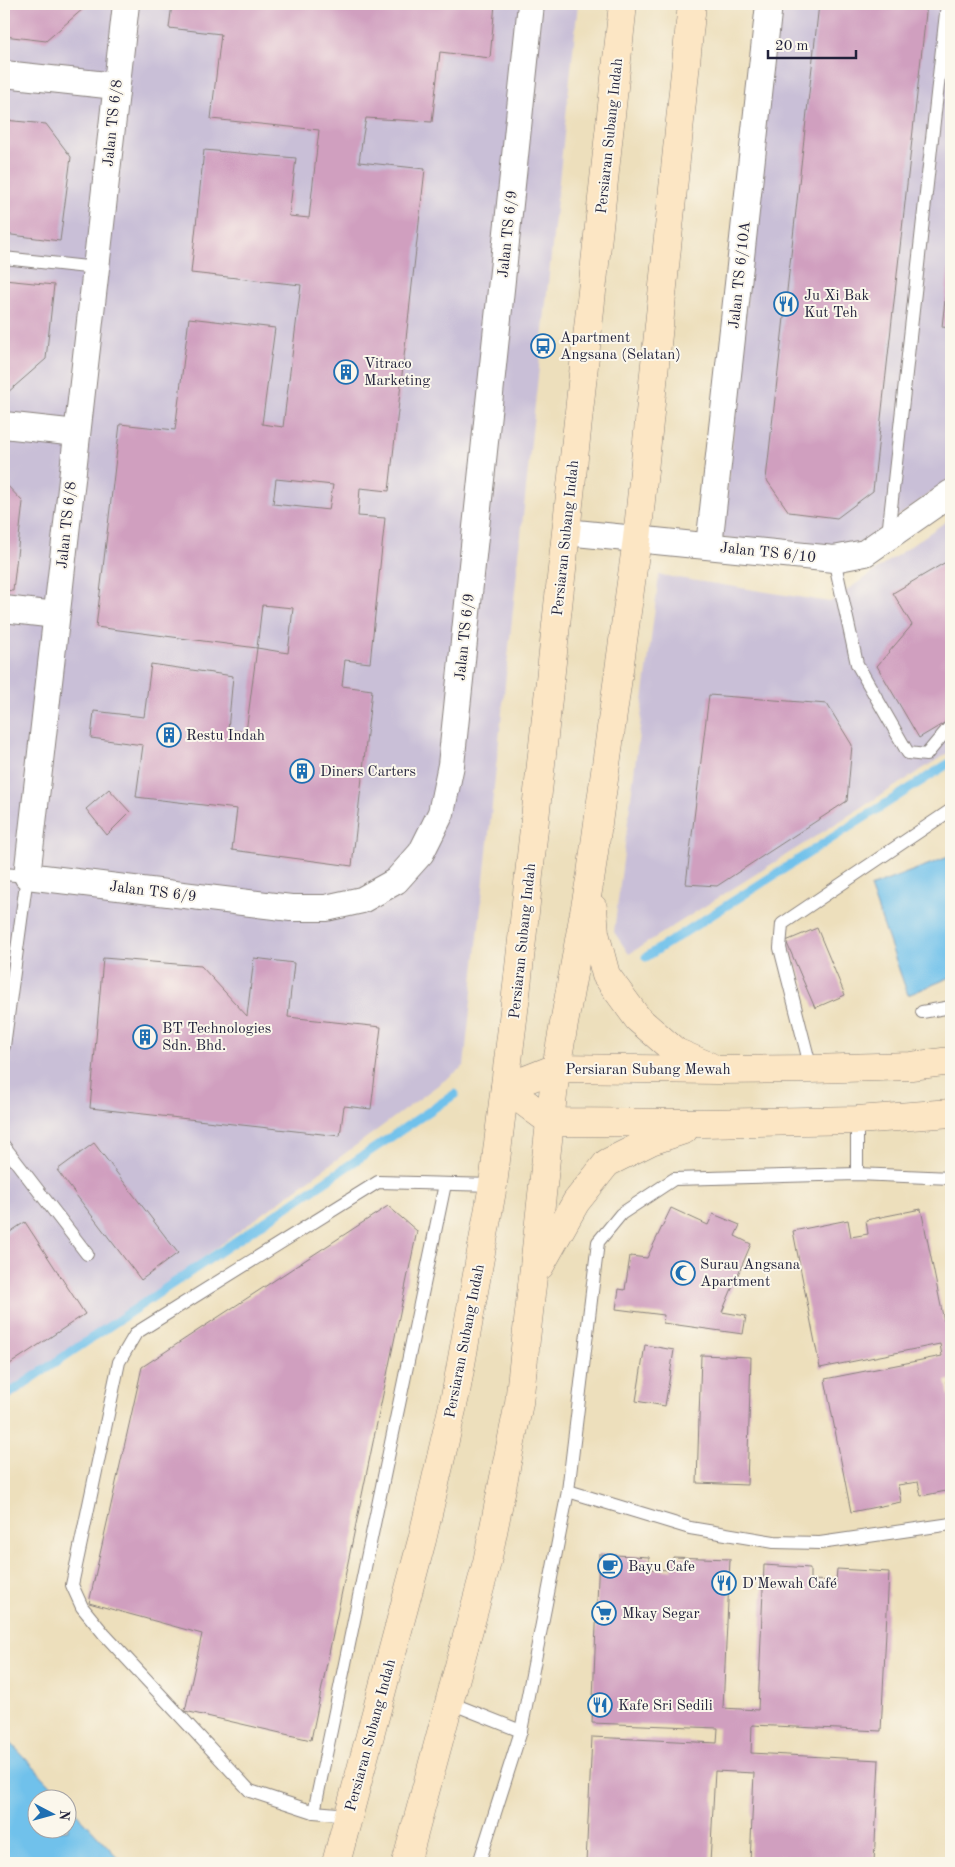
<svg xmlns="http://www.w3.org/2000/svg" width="955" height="1867" viewBox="0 0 955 1867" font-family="'Old Standard TT',serif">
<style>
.industrial{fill:#c9bfd7}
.water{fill:#70c1eb;stroke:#497293}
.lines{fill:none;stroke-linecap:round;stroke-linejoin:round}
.stream{stroke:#70c1eb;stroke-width:9}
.building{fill:#d09fbf;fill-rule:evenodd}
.service-casing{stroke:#88807c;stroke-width:14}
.minor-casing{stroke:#88807c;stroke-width:28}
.secondary-casing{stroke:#88807c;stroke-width:29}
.service{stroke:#fff;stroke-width:12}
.minor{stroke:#fff;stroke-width:26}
.secondary{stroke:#fce6c4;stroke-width:28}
.labels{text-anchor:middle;stroke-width:4;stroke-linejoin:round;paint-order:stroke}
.street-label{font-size:15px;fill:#22223b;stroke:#fbf7ec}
.poi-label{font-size:15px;fill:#22223b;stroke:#fbf7ec;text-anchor:start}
</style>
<rect width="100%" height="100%" fill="#fbf7ec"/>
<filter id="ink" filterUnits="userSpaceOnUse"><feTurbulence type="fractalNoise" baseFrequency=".02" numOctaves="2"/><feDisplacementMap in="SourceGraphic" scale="10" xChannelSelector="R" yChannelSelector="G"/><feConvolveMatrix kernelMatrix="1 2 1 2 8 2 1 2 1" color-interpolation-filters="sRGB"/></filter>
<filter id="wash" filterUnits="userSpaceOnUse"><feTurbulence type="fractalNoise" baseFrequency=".0096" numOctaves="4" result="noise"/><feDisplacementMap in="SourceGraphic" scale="20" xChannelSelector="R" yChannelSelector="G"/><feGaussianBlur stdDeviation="1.12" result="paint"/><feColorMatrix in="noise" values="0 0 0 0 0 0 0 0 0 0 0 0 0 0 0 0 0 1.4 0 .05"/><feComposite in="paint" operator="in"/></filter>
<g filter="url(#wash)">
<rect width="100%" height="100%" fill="#eddfbc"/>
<g class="industrial">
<polygon points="4,4 578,4 464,1066 4,1404"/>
<polygon points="777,4 951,4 951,478 863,542 835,550 722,538"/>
<polygon points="951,518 951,751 629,954 614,932 659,575 830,602"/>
</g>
<g class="water">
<polygon points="951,856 951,977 908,995 870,887"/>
<polygon points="4,1736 64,1799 38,1800 38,1830 68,1830 68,1804 123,1863 4,1863"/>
</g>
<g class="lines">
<g class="stream">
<polyline points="646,957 951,762"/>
<polyline points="4,1397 455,1094"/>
</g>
</g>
<g id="blocks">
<g class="building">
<polygon points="4,4 85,4 84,8 46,41 4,36"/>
<path d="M172,4H495L490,58L440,52L432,122L366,118L363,135L359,162L425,169L389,491L360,488L358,516L385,518L370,663L345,660L342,686L372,690L352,866L232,850L237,809L136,797L143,745L91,738L94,711L144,717L151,664L233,676L228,730L246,732L257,648L288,653L293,608L262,605L257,648L96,627L120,424L175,430L189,318L275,328L262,424L283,427L301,285L191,273L204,150L296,158L289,216L309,218L319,130L211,119L221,34L169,28ZM276,479L333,485L329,510L273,504Z"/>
<polygon points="819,4 927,4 873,491 837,518 789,512 766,479"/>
<polygon points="4,120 46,124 71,157 60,241 4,234"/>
<polygon points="950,255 951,255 951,328 942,327"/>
<polygon points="4,280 54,285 46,359 7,393 4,393"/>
<polygon points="4,482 23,502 13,591 4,590"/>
<polygon points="951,559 951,719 919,738 877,666 912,625 893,593"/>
<polygon points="709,695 827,704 852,745 847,801 717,886 686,884"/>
<polygon points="109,789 130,812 107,835 86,809"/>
<polygon points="817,928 845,995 815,1008 786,941"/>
<polygon points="103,958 201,966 247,1016 254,958 294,963 288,1017 381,1027 371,1109 344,1106 340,1136 90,1108"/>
<polygon points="94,1143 178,1253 141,1280 57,1170"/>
<polygon points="388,1206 417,1231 311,1740 185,1711 202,1634 89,1603 142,1367"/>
<polygon points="671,1208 708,1225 713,1214 740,1225 735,1236 751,1244 722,1312 746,1316 743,1334 663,1323 664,1315 616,1309 619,1289 625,1290 630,1256 647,1258"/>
<polygon points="921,1209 944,1321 951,1319 951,1380 946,1381 951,1408 951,1490 921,1496 918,1482 898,1485 901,1502 851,1512 825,1379 942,1356 940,1344 820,1368 793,1231 848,1220 851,1237 868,1234 866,1220"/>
<polygon points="25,1222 85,1314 4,1368 4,1236"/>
<polygon points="645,1345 674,1350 665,1406 636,1401"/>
<polygon points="701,1355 751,1357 747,1485 697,1483"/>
<polygon points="599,1554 649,1557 649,1569 672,1570 673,1557 730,1559 723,1708 758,1710 764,1565 810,1568 810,1580 836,1581 837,1569 889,1572 881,1731 752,1725 751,1753 879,1760 874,1863 750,1863 754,1773 715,1771 710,1863 586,1863 592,1737 717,1743 718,1728 592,1723"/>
</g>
</g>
</g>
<g filter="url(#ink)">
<use href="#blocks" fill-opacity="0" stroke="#88807c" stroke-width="1"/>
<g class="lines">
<g class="service-casing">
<g id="service">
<polyline points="4,258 96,268"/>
<polyline points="888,535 947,4"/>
<polyline points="834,559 857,664 908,753 926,755 951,725"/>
<polyline points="4,874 27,876 4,1046"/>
<polyline points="922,1012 951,1007"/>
<polyline points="811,1069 780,948 782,924 951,810"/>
<polyline points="857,1120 857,1174"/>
<polyline points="4,1146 87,1254"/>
<polyline points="568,1491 690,1528 774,1542 820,1543 951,1524"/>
<polyline points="448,1702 521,1731"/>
<polyline points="314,1812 250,1791 104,1634 82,1607 72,1585 119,1362 136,1333 378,1182 493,1185"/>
<polyline points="349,1815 314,1812 445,1184"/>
<polyline points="479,1863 521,1731 568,1491 598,1242 621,1214 674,1179 857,1174 951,1178"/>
</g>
</g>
<g class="minor-casing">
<g id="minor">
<polyline points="126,4 27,876 291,908 326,908 362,900 396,881 421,853 441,813 451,765 531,4"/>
<polyline points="4,74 116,86"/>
<polyline points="4,425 77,433"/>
<polyline points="566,532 834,559 865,553 951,493"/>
<polyline points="709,546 769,4"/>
<polyline points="4,609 56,615"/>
</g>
</g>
<g class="secondary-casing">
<g id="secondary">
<polyline points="593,908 595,933 606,975 638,1019 676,1052 709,1066"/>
<polyline points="505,1088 551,1122 704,1123 857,1120 951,1113"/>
<polyline points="505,1088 556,1068 717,1070 811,1069 911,1066 951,1061"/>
<polyline points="540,1266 576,1202 607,1163 651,1141 684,1130"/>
<polyline points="336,1863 422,1540 456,1392 493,1185 517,986 623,4"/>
<polyline points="406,1863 487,1562 519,1403 556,1068 591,874 637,539 692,4"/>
</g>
</g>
<use href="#service" class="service"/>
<use href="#minor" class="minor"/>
<use href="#secondary" class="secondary"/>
</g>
</g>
<defs>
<g id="restaurant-ring" transform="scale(1.25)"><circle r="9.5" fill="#fbf7ec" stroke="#1f6fb2" stroke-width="1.5"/><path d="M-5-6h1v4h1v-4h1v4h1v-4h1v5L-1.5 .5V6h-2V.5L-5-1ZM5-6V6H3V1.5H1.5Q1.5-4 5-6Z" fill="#1f6fb2"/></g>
<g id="bus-ring" transform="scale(1.25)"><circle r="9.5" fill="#fbf7ec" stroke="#1f6fb2" stroke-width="1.5"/><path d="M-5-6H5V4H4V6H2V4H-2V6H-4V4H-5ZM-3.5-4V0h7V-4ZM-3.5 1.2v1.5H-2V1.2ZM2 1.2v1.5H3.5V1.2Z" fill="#1f6fb2"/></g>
<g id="building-ring" transform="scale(1.25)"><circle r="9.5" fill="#fbf7ec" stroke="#1f6fb2" stroke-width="1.5"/><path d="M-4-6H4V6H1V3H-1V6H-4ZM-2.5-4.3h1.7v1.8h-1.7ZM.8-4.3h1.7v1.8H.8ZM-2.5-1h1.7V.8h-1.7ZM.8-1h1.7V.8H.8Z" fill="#1f6fb2"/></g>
<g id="mosque-ring" transform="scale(1.25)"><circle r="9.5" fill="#fbf7ec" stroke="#1f6fb2" stroke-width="1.5"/><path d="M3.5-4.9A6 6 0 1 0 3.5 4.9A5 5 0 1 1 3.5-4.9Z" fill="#1f6fb2"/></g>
<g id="cafe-ring" transform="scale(1.25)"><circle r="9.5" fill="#fbf7ec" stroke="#1f6fb2" stroke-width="1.5"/><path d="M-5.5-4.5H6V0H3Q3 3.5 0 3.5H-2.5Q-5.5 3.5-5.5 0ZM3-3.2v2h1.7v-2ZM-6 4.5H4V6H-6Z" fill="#1f6fb2"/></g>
<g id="supermarket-ring" transform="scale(1.25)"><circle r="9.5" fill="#fbf7ec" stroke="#1f6fb2" stroke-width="1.5"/><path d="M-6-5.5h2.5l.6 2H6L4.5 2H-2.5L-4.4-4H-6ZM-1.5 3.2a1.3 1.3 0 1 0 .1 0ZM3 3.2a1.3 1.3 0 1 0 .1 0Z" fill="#1f6fb2"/></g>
</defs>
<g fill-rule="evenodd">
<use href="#restaurant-ring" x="786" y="304"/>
<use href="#bus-ring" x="543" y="346"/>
<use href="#building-ring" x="346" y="372"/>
<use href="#building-ring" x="169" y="735"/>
<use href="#building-ring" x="302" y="771"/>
<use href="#building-ring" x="145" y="1037"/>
<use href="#mosque-ring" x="683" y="1273"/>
<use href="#cafe-ring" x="610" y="1566"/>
<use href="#restaurant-ring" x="724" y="1583"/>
<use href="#supermarket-ring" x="604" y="1613"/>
<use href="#restaurant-ring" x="600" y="1705"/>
</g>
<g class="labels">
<g class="street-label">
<text transform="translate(112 123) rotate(-84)" y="5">Jalan TS 6/8</text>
<text transform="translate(609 136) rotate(-84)" y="5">Persiaran Subang Indah</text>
<text transform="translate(507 234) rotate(-84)" y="5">Jalan TS 6/9</text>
<text transform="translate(739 275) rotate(-84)" y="5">Jalan TS 6/10A</text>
<text transform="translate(66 525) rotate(-84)" y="5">Jalan TS 6/8</text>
<text transform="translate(565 538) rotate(-84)" y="5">Persiaran Subang Indah</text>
<text transform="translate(768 552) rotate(6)" y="5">Jalan TS 6/10</text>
<text transform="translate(464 637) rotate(-84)" y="5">Jalan TS 6/9</text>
<text transform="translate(153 891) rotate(7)" y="5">Jalan TS 6/9</text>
<text transform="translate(522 941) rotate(-84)" y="5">Persiaran Subang Indah</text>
<text x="648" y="1074">Persiaran Subang Mewah</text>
<text transform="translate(464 1341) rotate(-79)" y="5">Persiaran Subang Indah</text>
<text transform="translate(370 1735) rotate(-75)" y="5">Persiaran Subang Indah</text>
</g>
<g class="poi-label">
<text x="804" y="300">Ju Xi Bak<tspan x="804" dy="17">Kut Teh</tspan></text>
<text x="560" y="342">Apartment<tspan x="560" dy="17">Angsana (Selatan)</tspan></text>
<text x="364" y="368">Vitraco<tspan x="364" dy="17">Marketing</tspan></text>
<text x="186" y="740">Restu Indah</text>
<text x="320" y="776">Diners Carters</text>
<text x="162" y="1033">BT Technologies<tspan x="162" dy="17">Sdn. Bhd.</tspan></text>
<text x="700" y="1269">Surau Angsana<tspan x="700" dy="17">Apartment</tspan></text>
<text x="628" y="1571">Bayu Cafe</text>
<text x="742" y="1588">D'Mewah Café</text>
<text x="622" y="1618">Mkay Segar</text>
<text x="618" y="1710">Kafe Sri Sedili</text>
</g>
</g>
<rect width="955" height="1867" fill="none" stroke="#fbf7ec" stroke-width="20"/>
<g transform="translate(52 1814) rotate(96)"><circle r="24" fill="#fbf7ec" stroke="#a4a2a5"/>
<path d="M0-4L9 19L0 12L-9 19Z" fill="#1f6fb2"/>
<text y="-8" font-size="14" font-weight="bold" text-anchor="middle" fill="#22223b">N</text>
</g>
<path d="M768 50v8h88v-8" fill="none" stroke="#22223b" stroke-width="2.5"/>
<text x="775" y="50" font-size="15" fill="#22223b" stroke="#fbf7ec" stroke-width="4" paint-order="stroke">20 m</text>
</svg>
